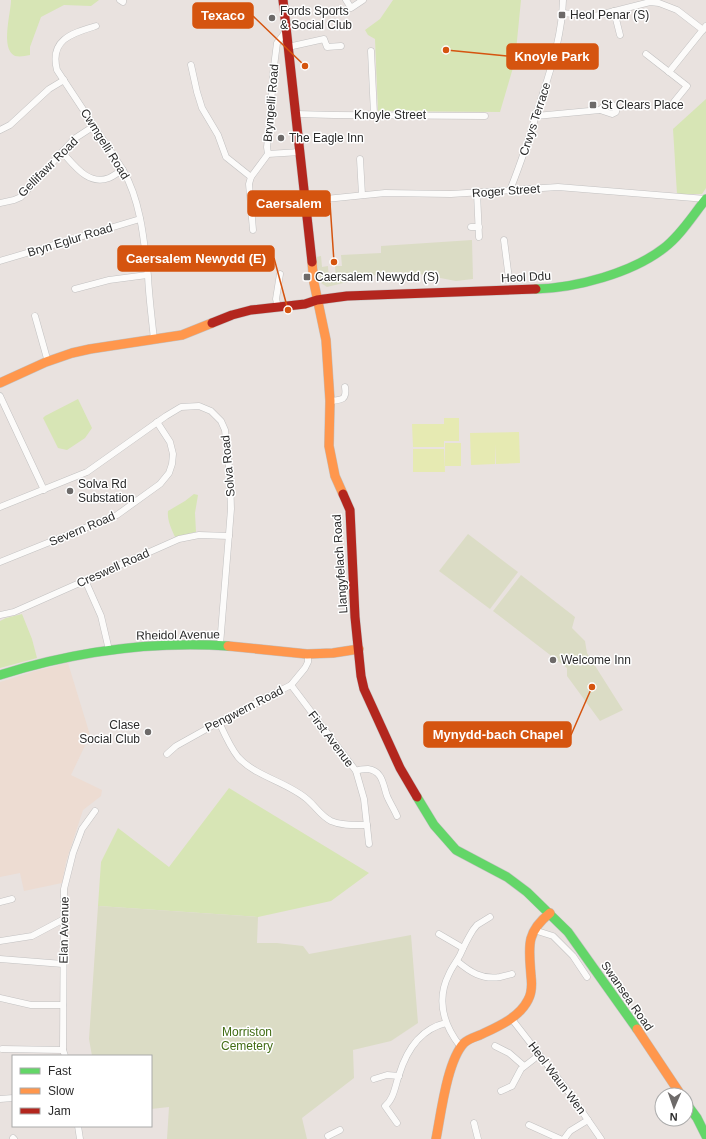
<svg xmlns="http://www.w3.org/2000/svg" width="706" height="1139" viewBox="0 0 706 1139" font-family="Arial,sans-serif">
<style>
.education{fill:#eddcd2}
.green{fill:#d7e5b5}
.cemetery{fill:#dbdcc5}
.pitch{fill:#e6eab2}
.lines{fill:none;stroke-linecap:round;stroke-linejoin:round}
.street-casing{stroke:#c2c1c1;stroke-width:7}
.fast-casing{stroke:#c2c1c1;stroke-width:10}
.slow-casing{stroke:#c2c1c1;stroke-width:10}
.jam-casing{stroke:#c2c1c1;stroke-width:10}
.street{stroke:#fcfbfa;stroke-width:6}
.fast{stroke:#63d668;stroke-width:9}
.slow{stroke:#ff974d;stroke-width:9}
.jam{stroke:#b3261e;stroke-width:9}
.poi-dot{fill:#6d6a69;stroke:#fff;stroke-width:1.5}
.labels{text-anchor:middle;stroke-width:3;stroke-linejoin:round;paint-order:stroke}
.poi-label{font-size:12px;fill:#2a2a2a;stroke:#fff;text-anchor:start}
.street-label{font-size:12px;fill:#2a2a2a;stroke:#fff}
.park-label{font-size:12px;fill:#416c14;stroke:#fff}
.leader{fill:none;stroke:#d5540f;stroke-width:1.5}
.callout-dot{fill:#d5540f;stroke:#fff;stroke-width:1.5}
.callout{fill:#d5540f;stroke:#d5540f;stroke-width:1.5}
.callout-label{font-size:13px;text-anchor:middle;font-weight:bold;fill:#fff}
</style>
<rect width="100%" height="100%" fill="#e9e2df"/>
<polygon class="education" points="68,663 90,735 71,775 102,790 101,796 83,810 66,862 62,883 24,891 20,873 0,877 0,682 35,671"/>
<g class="green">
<path d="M11,0H99L91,6L64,5L41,17L30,47V55C25,56 20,57 15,56C0,49 11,13 11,0Z"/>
<polygon points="393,0 521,0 515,61 500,112 378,111 375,39 368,35 365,30 380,19"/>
<polygon points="706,99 706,188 702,194 677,194 673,129"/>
<polygon points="78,399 92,428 85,438 67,450 58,448 43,418 45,416"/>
<path d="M194,494L198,495L195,513L196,532L175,537C171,528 167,520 168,511L185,501Z"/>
<polygon points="22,614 32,639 37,658 0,668 0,621 6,618"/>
<polygon points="229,788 369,873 331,901 258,917 98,906 101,862 118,828 169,867"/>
</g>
<g class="cemetery">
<polygon points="472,240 473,279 456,281 414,273 394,272 383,273 327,287 321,283 316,257 321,256 322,267 328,266 329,280 336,279 335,266 342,266 341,255 381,253 381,246"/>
<polygon points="468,534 518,572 490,609 439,571"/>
<polygon points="521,575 575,617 572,628 585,641 587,653 623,710 600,721 567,676 567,668 493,611"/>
<polygon points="98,906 258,917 257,943 277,943 303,946 309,954 411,935 418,1023 391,1041 353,1050 354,1078 302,1118 307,1139 167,1139 169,1107 151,1109 151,1056 92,1056 89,1039"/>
</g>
<g class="pitch">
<polygon points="444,418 459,418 459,441 444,441 444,447 413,447 412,424 444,424"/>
<polygon points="519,432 520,463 496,464 495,444 495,464 471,465 470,433"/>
<rect x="445" y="443" width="16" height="23"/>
<polygon points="413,449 444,449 445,472 413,472"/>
</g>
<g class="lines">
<g class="street-casing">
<g id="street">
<polyline points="120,0 123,2 123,0"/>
<polyline points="346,0 351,8 363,0"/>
<polyline points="614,11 620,35"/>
<polyline points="562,13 595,16 650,2 659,3 677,10 703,30"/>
<path d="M96,26C73,33 49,39 57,70L123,170C141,202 144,240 148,276C149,298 152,319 154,340"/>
<polyline points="288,47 324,39 327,47 341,46"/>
<polyline points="371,51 374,114"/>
<polyline points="646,54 687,86 674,102"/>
<polyline points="191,65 197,92 202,108 218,135 226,157 251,177"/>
<polyline points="669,72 706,26"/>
<polygon points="613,105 616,107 616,112 612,114 600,110 603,107"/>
<polyline points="296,114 334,115 485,116"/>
<polyline points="536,116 600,110"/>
<polyline points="0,130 10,125 49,89 64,80"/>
<path d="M62,152C74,165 88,186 109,178C114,176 118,172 123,170"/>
<polyline points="268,154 267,147 270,121 273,74 277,43 286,31"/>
<polyline points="360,159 362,195"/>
<path d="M510,190C523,158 533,126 543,93C553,63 562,32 563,0"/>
<polyline points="477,193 479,237"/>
<polyline points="306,201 385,193 451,194 558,187 706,199"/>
<polyline points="0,203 14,200 21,197 74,139 94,126"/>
<polyline points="471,227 479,227"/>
<polyline points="253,230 249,184 251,177 268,154 300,152"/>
<polyline points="504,240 509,279"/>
<polyline points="0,261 140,219"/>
<polyline points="75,289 109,280 147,275"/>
<polyline points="278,307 276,299 280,274"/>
<polyline points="35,316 48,362"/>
<polyline points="0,396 44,490"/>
<path d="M330,401C342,400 347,400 345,387"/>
<polyline points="0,507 87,472 166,416 181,407 199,406 211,411 221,421 225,430 230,476 231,509 220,645"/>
<polyline points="0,562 117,515 160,484 169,473 172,464 173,454 170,442 157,422"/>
<polyline points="85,580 101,616 109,650"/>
<polyline points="0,615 14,612 179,539 199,535 229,536"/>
<polyline points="291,685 356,771 364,799 369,844"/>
<path d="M219,722C224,733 230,747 238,757C256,777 288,782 308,800C316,807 321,816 331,821C342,826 355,825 367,825"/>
<polyline points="167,754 176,746 219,722 291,685 305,668 308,662 308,654"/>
<path d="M356,771C360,769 364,769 368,769C383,771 383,785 387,796C390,803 394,809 397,816"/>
<polyline points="0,902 12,899"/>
<polyline points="534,930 553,936 573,956 587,977"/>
<polyline points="439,934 463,948"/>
<polyline points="0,941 32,936 64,919"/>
<polyline points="0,959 63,964"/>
<path d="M457,961C470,972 482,980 500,977C504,976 508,975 512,974"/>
<polyline points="0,998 31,1005 63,1005"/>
<polyline points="511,1018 570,1094 601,1139"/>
<path d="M460,1046C443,1024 436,1000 449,974C452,967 457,961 460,955C464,946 468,938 473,930L477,925L490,917"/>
<polyline points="495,1046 509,1053 524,1066"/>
<polyline points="2,1049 63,1050"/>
<polyline points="65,1056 63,1050 64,889 73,853 82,829 95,811"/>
<polyline points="374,1079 387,1075 399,1076"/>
<polyline points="501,1091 512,1086 521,1069 539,1055"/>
<polyline points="0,1099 13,1098"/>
<path d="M397,1123L385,1106C394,1099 395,1086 399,1075C406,1052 420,1029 446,1023"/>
<polyline points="474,1123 478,1139"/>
<polyline points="529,1125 560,1139"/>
<polyline points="78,1126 80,1139"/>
<polyline points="328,1136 340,1130"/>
<polyline points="13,1138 14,1139"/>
<polyline points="564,1139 570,1131 588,1120"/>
</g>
</g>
<g class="fast-casing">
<g id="fast">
<path d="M536,289C576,288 632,273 664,248C681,235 693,215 706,199"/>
<path d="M0,675C76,651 149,641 228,646"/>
<polyline points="417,797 434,825 456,850 507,877 527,892 568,932 637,1029"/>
<polyline points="686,1103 697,1118 706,1136"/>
</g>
</g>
<g class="slow-casing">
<g id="slow">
<polyline points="312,262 314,283 326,340 330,401 329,446 335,476 343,494"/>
<polyline points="0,383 46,362 72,353 90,349 182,335 212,323"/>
<polyline points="228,646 307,654 333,653 359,649"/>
<polyline points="637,1029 681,1095"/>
<path d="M436,1139C441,1114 447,1061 464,1043C468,1039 475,1037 480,1035C497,1027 519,1018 528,1000C532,993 532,984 531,976C529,947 525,933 550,913"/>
</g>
</g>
<g class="jam-casing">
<g id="jam">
<polyline points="283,0 312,262"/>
<polyline points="212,323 232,315 251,310 305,304 317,300 347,296 536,289"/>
<polyline points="343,494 350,510 355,617 361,676 364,689 400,768 417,797"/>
</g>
</g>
<use href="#street" class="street"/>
<use href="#fast" class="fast"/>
<use href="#slow" class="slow"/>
<use href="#jam" class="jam"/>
</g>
<g class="poi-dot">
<rect x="558" y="11" width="8" height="8" rx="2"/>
<circle cx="272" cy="18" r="4"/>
<rect x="589" y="101" width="8" height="8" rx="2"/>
<circle cx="281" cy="138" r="4"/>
<rect x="303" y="273" width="8" height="8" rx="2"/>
<circle cx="70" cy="491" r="4"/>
<circle cx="553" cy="660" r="4"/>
<circle cx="148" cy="732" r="4"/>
</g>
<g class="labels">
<g class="poi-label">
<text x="280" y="15">Fords Sports<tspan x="280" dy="14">&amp; Social Club</tspan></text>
<text x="570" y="19">Heol Penar (S)</text>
<text x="601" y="109">St Clears Place</text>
<text x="289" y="142">The Eagle Inn</text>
<text x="315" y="281">Caersalem Newydd (S)</text>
<text x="78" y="488">Solva Rd<tspan x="78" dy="14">Substation</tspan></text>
<text x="561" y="664">Welcome Inn</text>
<text x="140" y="729" text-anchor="end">Clase<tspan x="140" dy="14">Social Club</tspan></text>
</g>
<g class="street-label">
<text transform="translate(271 103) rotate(-85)" y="4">Bryngelli Road</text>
<text x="390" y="119">Knoyle Street</text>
<text transform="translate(535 119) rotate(-72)" y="4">Crwys Terrace</text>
<text transform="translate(105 144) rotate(58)" y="4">Cwmgelli Road</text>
<text transform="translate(48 167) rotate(-45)" y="4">Gellifawr Road</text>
<text transform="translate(506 191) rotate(-4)" y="4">Roger Street</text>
<text transform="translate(70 240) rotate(-17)" y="4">Bryn Eglur Road</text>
<text transform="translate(526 277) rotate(-3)" y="4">Heol Ddu</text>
<text transform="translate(228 466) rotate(-95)" y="4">Solva Road</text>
<text transform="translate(82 529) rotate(-23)" y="4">Severn Road</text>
<text transform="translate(340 564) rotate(-94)" y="4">Llangyfelach Road</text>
<text transform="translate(113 568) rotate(-24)" y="4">Creswell Road</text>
<text transform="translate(178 635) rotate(-1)" y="4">Rheidol Avenue</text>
<text transform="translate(244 709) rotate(-27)" y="4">Pengwern Road</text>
<text transform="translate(331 739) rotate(53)" y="4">First Avenue</text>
<text transform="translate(64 930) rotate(-89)" y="4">Elan Avenue</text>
<text transform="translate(627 996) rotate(55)" y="4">Swansea Road</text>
<text transform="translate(557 1078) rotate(53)" y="4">Heol Waun Wen</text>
</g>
<g class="park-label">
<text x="247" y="1036">Morriston<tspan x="247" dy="14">Cemetery</tspan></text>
</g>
</g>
<path class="leader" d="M305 66L253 16M446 50L507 56M334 262L330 203M288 310L274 258M592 687L571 735"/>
<g class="callout-dot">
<circle cx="305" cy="66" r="4"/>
<circle cx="446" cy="50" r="4"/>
<circle cx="334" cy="262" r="4"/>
<circle cx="288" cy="310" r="4"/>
<circle cx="592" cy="687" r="4"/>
</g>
<g class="callout">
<rect x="193" y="3" width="60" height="25" rx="4"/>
<rect x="507" y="44" width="91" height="25" rx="4"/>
<rect x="248" y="191" width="82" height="25" rx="4"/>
<rect x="118" y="246" width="156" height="25" rx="4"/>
<rect x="424" y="722" width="147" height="25" rx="4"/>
</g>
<g class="callout-label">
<text x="223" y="20">Texaco</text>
<text x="552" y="61">Knoyle Park</text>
<text x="289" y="208">Caersalem</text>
<text x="196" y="263">Caersalem Newydd (E)</text>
<text x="498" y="739">Mynydd-bach Chapel</text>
</g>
<rect x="12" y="1055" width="140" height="72" fill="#ffffff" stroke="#aaaaaa"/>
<rect x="20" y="1068" width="20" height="6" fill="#63d668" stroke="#aaaaaa"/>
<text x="48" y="1075" font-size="12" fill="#2a2a2a">Fast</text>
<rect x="20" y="1088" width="20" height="6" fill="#ff974d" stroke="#aaaaaa"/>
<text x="48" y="1095" font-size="12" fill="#2a2a2a">Slow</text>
<rect x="20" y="1108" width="20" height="6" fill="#b3261e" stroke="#aaaaaa"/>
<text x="48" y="1115" font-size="12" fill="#2a2a2a">Jam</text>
<g transform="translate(674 1107) rotate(182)"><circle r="19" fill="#ffffff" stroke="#aaaaaa"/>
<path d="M0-3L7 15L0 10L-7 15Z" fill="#6d6a69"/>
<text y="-6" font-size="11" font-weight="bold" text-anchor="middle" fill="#2a2a2a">N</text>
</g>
</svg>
